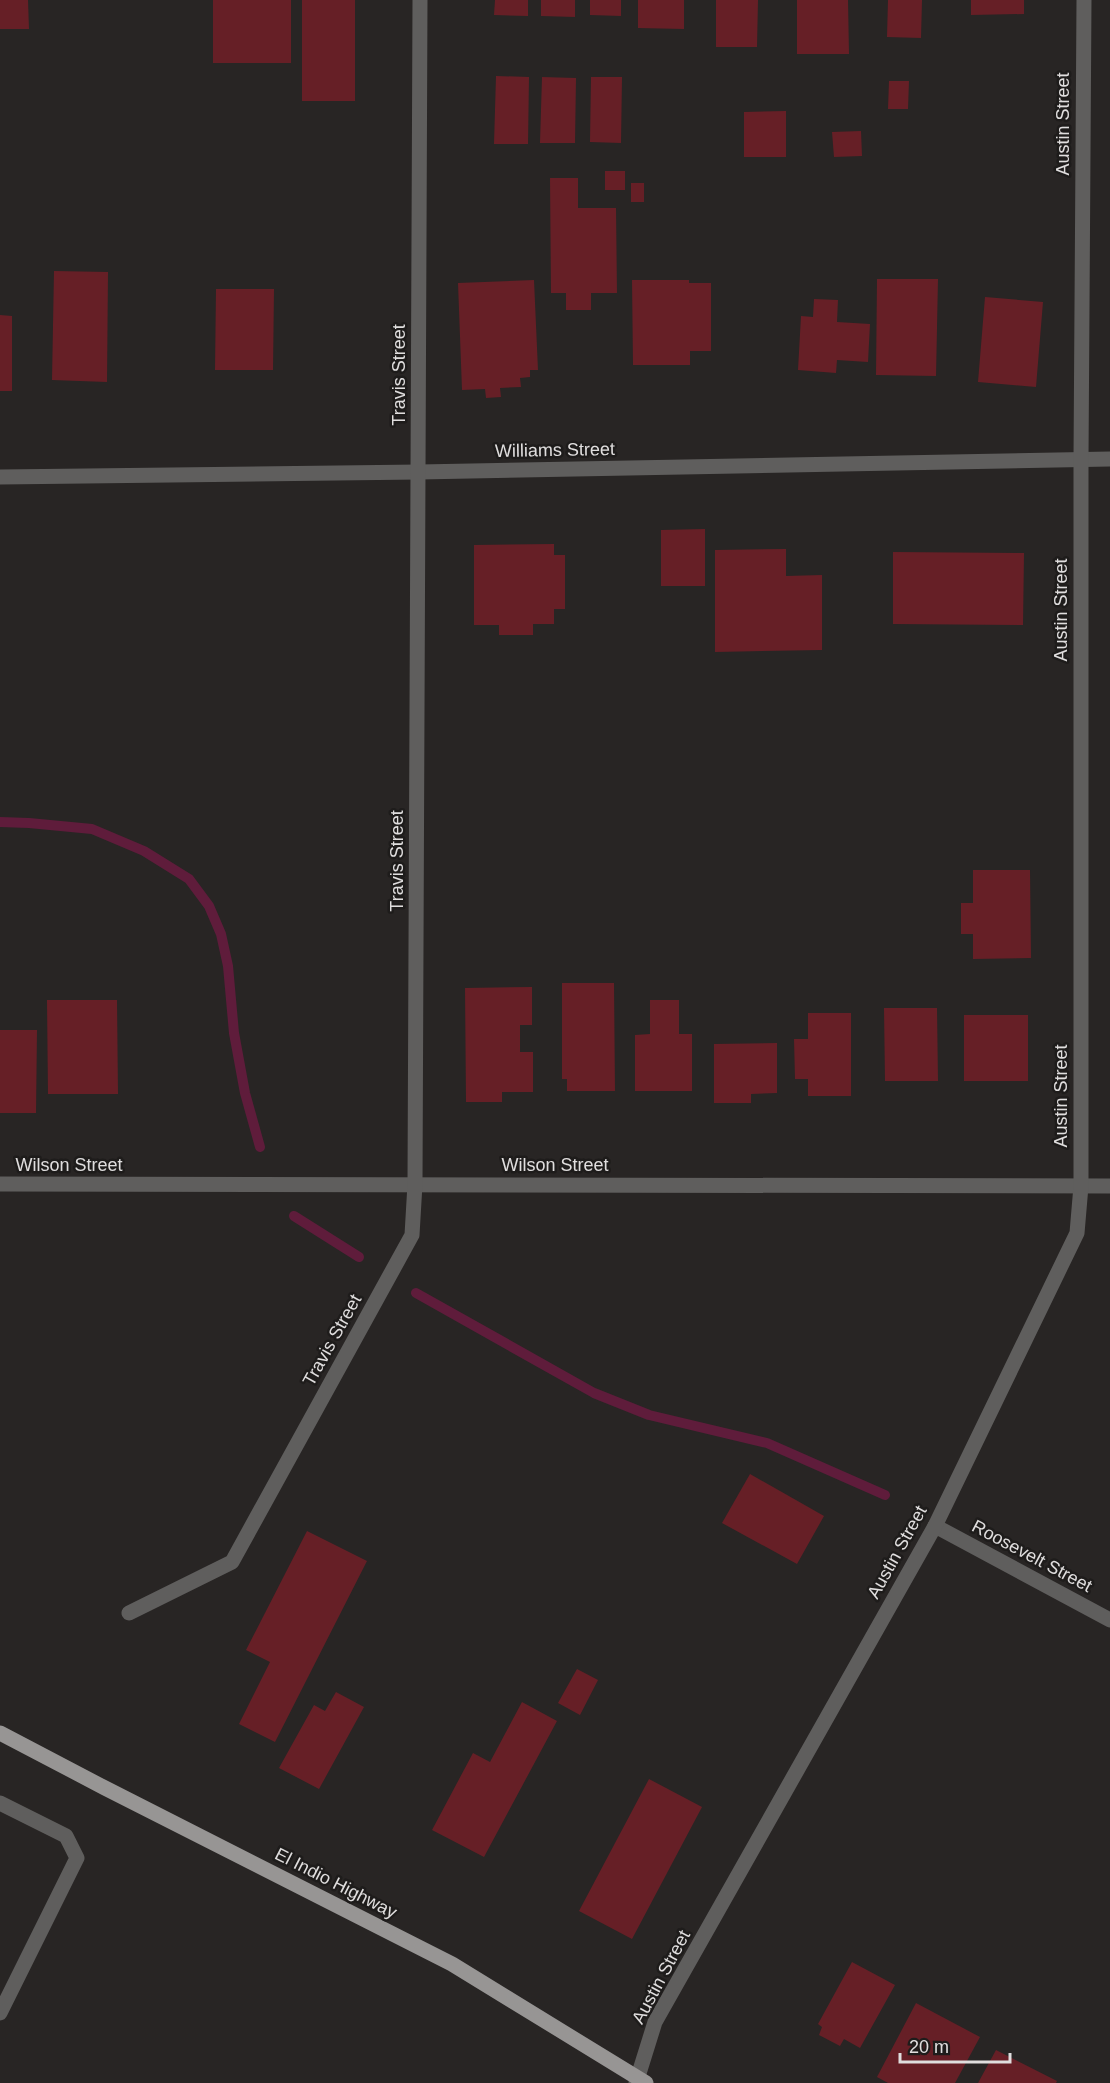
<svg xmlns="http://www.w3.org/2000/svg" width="1110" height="2083" viewBox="0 0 1110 2083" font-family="Helvetica,sans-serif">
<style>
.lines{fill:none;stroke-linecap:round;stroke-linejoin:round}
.stream{stroke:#5f1c3b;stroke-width:10}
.building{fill:#661f26}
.street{stroke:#5f5e5d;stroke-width:15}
.primary{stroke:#979594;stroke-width:15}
.labels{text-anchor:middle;stroke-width:5;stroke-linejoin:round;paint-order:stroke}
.street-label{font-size:18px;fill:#e0dede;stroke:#1e1c1b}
</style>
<rect width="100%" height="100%" fill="#282524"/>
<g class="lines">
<g class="stream">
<polyline points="0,822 29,823 92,829 144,851 189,879 209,906 221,934 228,966 234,1033 245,1093 260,1147"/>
<polyline points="294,1216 359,1257"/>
<polyline points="416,1293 594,1393 649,1415 767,1443 885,1495"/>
</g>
</g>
<g class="building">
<polygon points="0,0 28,0 29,29 0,29"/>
<rect x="213" y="0" width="78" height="63"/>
<rect x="302" y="0" width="53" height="101"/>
<polygon points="495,0 528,0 528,16 494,15"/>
<polygon points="541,0 575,0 575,17 541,16"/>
<polygon points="590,0 621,0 621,16 590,15"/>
<polygon points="638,0 684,0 684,29 638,28"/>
<polygon points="716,0 758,0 757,47 716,47"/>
<polygon points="797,0 848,0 849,54 797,54"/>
<polygon points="888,0 922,0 921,38 887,37"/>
<polygon points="971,0 1024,0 1024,14 971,15"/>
<polygon points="496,76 529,77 528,144 494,144"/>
<polygon points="542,77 576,78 575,143 540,143"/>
<polygon points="591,77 622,77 621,143 590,142"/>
<polygon points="889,81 909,81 908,109 888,109"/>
<polygon points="786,111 786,157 744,157 744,112"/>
<polygon points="861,131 862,156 834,157 832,132"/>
<rect x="605" y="171" width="20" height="19"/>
<polygon points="550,178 578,178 578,208 616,208 617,293 591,293 591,310 566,310 566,293 551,293"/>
<rect x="631" y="183" width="13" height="19"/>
<polygon points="54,271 108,272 107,382 52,380"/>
<polygon points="877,279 938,279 936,376 876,375"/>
<polygon points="534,280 538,370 530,370 530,377 520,378 521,387 500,388 501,397 486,398 485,389 462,390 458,283"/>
<polygon points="632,280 689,280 689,283 711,283 711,351 690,351 690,365 633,365"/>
<polygon points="216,289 274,289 273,370 215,370"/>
<polygon points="985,297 1043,302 1036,387 978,382"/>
<polygon points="814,299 838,300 837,322 870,324 868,362 837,360 836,373 798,370 801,316 813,317"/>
<polygon points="0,315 12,316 12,391 0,391"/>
<polygon points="705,529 705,586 661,586 661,530"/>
<polygon points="554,544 554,555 565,555 565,609 554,609 554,624 533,624 533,635 499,635 499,625 474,625 474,545"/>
<polygon points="786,549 786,576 822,575 822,650 715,652 715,550"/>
<polygon points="893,552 1024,553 1023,625 893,624"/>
<polygon points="973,870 1030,870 1031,958 973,959 973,934 961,934 961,903 973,903"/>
<polygon points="562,983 614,983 615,1091 567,1091 567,1079 562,1079"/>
<polygon points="532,987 532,1025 520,1025 520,1052 533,1052 533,1092 502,1092 502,1102 466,1102 465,988"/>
<polygon points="47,1000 117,1000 118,1094 48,1094"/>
<polygon points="650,1000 679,1000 679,1034 692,1034 692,1091 635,1091 635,1035 650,1034"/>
<polygon points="884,1008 937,1008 938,1081 885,1081"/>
<polygon points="808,1013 851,1013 851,1096 808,1096 808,1079 795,1079 794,1039 808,1039"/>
<rect x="964" y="1015" width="64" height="66"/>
<polygon points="0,1030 37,1030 36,1113 0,1113"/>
<polygon points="777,1043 777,1093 751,1094 751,1103 714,1103 714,1044"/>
<polygon points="750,1474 824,1516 797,1564 722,1523"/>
<polygon points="307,1531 367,1561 275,1742 239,1724 270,1662 246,1650"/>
<polygon points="577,1669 598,1680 580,1715 558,1703"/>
<polygon points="336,1692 364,1707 319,1789 279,1768 314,1705 325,1711"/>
<polygon points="522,1702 557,1721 484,1857 432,1830 473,1753 490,1762"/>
<polygon points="649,1779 702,1807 632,1939 579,1911"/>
<polygon points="852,1962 895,1985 860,2048 844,2039 840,2046 819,2035 822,2027 818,2024"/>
<polygon points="916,2003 980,2037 955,2083 888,2083 877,2077"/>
<polygon points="996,2050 1057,2081 1056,2083 978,2083"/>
</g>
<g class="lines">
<g class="street">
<polyline points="0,477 419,472 1110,459"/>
<polyline points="0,1184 1110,1186"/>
<polyline points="935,1526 1110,1620"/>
<polyline points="129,1613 232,1562 412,1235 415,1184 420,0"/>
<polyline points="0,1803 66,1836 77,1858 0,2013"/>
<polyline points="636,2083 655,2022 935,1526 1077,1233 1081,1186 1081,459 1084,0"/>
</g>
<polyline class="primary" points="0,1733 105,1788 452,1964 646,2083"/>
</g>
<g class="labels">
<g class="street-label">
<text transform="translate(1063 124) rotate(-90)" y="6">Austin Street</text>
<text transform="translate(399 375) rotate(-90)" y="6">Travis Street</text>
<text transform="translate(555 450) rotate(-1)" y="6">Williams Street</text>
<text transform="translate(1061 610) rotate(-90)" y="6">Austin Street</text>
<text transform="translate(397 861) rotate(-90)" y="6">Travis Street</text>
<text transform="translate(1061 1096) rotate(-90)" y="6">Austin Street</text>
<text x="69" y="1171">Wilson Street</text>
<text x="555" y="1171">Wilson Street</text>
<text transform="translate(332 1340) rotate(-61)" y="6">Travis Street</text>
<text transform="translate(897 1552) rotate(-61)" y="6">Austin Street</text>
<text transform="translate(1032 1556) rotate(28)" y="6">Roosevelt Street</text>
<text transform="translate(336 1883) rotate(27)" y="6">El Indio Highway</text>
<text transform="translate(661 1977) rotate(-62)" y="6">Austin Street</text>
</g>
</g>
<path d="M900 2053v9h110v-9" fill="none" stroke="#e0dede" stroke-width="3"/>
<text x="909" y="2053" font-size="18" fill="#e0dede" stroke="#1e1c1b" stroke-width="4.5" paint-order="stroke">20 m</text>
</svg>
